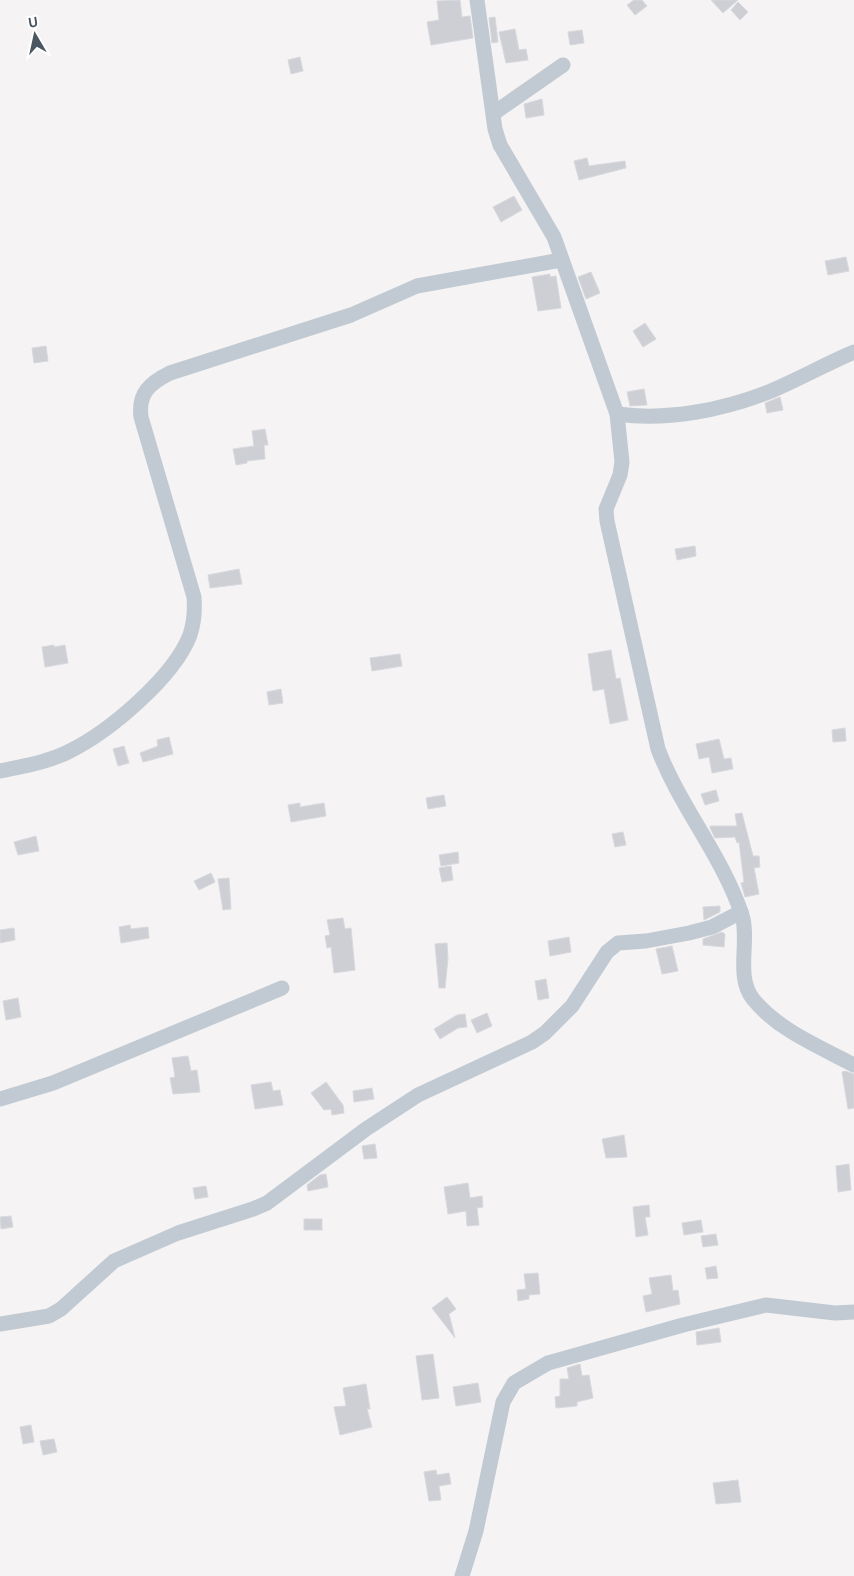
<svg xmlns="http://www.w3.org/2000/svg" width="854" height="1576" viewBox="0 0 854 1576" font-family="Ubuntu,sans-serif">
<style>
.building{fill:#cdcfd5;stroke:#d7d9de}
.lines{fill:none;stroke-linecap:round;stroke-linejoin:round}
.street{stroke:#c1cad2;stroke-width:15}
</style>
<rect width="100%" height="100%" fill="#f5f3f3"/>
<g class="building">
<polygon points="460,0 462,17 470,16 473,38 431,45 427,22 439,20 437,1"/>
<polygon points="634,0 642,0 647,6 635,15 627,5"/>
<polygon points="711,0 738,0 723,13"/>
<polygon points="738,2 748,12 740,20 731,10"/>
<polygon points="495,17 498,42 492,43 489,18"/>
<polygon points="515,29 519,50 526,49 528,60 506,63 499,32"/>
<polygon points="582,30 584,43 570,45 568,32"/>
<polygon points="300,57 303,71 291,74 288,60"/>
<polygon points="542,99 544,115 526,118 524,104"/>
<polygon points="587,158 589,166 625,161 626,168 579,180 574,161"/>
<polygon points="514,196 522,210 501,222 493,207"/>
<polygon points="846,257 849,271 828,275 825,261"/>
<polygon points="591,272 600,293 586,299 578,277"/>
<polygon points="550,274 550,277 556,276 561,308 538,311 532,277"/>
<polygon points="645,323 656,339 643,347 633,331"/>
<polygon points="46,346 48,361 34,363 32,348"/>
<polygon points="644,389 647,405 630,406 627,392"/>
<polygon points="780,397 783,410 767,413 765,403"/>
<polygon points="265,429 268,445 264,445 265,459 247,461 247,463 236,465 233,449 254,446 252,431"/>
<polygon points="695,546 696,556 677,560 675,549"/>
<polygon points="239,569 242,584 210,588 208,575"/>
<polygon points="54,645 54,647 65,645 68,663 45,667 42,647"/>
<polygon points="611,650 616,679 620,678 628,720 610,724 604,689 593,691 588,654"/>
<polygon points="400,654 402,666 372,671 370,658"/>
<polygon points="281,689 283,703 269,705 267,692"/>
<polygon points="845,728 846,741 833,742 832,730"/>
<polygon points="169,737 173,754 143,762 140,753 158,746 157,740"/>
<polygon points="719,739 724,759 731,758 733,769 712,773 709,757 699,759 696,744"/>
<polygon points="124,746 129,763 118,766 113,749"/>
<polygon points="716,790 719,801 705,805 701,794"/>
<polygon points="444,795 446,806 428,809 426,798"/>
<polygon points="300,803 300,807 324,803 326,816 291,822 288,805"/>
<polygon points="742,813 753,856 759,856 760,867 754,868 759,894 745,897 741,883 744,882 739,842 737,843 735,837 715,838 710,828 710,826 737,826 735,814"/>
<polygon points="623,832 626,845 615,847 612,834"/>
<polygon points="36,836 39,851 18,855 14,842"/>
<polygon points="458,852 459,863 441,866 439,855"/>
<polygon points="451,866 453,880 442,882 439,868"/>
<polygon points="211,873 215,882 199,890 194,881"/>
<polygon points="229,878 231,909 223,910 218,879"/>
<polygon points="720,906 720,912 704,920 703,907"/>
<polygon points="343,918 345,929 351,928 355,970 334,973 331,947 327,948 325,936 330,935 327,920"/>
<polygon points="130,925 131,929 148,927 149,938 121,943 119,927"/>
<polygon points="14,928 15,940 0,943 0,930"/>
<polygon points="722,932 725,934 724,947 703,945 703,939"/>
<polygon points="569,937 571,952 550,956 548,941"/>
<polygon points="447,943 448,958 445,988 439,988 435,944"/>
<polygon points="672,946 678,971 662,974 656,949"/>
<polygon points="546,979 549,998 538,1000 535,981"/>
<polygon points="18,998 21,1017 6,1020 3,1001"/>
<polygon points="487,1013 492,1026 477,1033 471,1020"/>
<polygon points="465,1014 467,1027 458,1028 440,1039 434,1029 457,1015"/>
<polygon points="188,1056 191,1071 197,1070 200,1092 173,1094 170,1078 175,1077 172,1058"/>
<polygon points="845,1071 854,1074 854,1108 848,1109 842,1072"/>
<polygon points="271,1082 273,1091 280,1090 283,1105 255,1109 251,1085"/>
<polygon points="326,1082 343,1105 344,1113 332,1115 331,1109 324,1110 311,1093"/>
<polygon points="372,1088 374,1099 354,1102 353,1091"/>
<polygon points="624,1135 627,1157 606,1158 602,1139"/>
<polygon points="375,1144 377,1158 364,1159 362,1146"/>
<polygon points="849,1164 851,1190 838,1192 836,1166"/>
<polygon points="326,1174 328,1187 308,1191 307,1185 320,1175"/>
<polygon points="468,1183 470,1198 482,1196 483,1207 477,1208 479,1225 467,1226 466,1211 448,1214 444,1187"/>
<polygon points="206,1186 208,1197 195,1199 193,1188"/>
<polygon points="649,1205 650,1217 645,1217 648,1235 636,1237 633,1207"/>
<polygon points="11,1216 13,1227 1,1229 0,1217"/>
<rect x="304" y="1219" width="18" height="11"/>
<polygon points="701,1220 703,1232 684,1235 682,1223"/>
<polygon points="716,1234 718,1245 703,1247 701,1236"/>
<polygon points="716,1266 718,1278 707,1279 705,1268"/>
<polygon points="538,1273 540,1294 529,1295 529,1299 518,1301 517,1290 526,1289 524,1274"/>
<polygon points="671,1275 673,1291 678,1290 680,1304 646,1312 643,1296 652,1294 649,1278"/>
<polygon points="447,1297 456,1309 449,1314 455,1338 432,1308"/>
<polygon points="719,1328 721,1342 697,1345 696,1332"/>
<polygon points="433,1354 439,1398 422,1400 416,1356"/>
<polygon points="580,1364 582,1376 589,1375 593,1398 577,1402 577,1406 556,1408 555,1397 560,1396 560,1379 569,1379 567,1368"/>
<polygon points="478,1383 481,1402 456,1406 453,1387"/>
<polygon points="366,1384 370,1409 367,1409 372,1427 340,1435 334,1407 346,1406 343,1388"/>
<polygon points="31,1425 34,1442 23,1444 20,1427"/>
<polygon points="54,1439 57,1452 43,1455 40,1441"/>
<polygon points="436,1470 437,1475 449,1473 451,1484 439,1486 441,1500 429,1501 424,1472"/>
<polygon points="738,1480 741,1502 716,1504 713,1483"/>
</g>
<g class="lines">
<g class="street">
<path d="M477,0L495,129L500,145L554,237L617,414L622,462L620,475L606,509L607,521L658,749C680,807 722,855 742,915C750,941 735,976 753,999C778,1030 820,1047 854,1065"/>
<polyline points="494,113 563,65"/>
<path d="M617,414C668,421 723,410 771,391C799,379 826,364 854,352"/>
<path d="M0,771C23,766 49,762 70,751C110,731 174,677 190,635C194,623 195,610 194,597L141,417C138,393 150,383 170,373L351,315L417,286L561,260"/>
<polyline points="0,1099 53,1083 282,988"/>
<polyline points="0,1324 49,1316 61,1309 114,1261 178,1233 253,1209 267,1203 366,1129 418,1095 532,1042 545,1033 572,1006 607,952 618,943 646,941 689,933 712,927 741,912"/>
<polyline points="462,1576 476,1531 503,1402 514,1383 548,1363 683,1325 766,1305 835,1313 854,1312"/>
</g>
</g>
<g transform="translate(35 35) rotate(351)" stroke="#ffffff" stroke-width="4" paint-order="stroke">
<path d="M0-4L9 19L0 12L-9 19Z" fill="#4a5661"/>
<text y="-8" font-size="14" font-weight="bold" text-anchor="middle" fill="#4a5661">U</text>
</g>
</svg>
